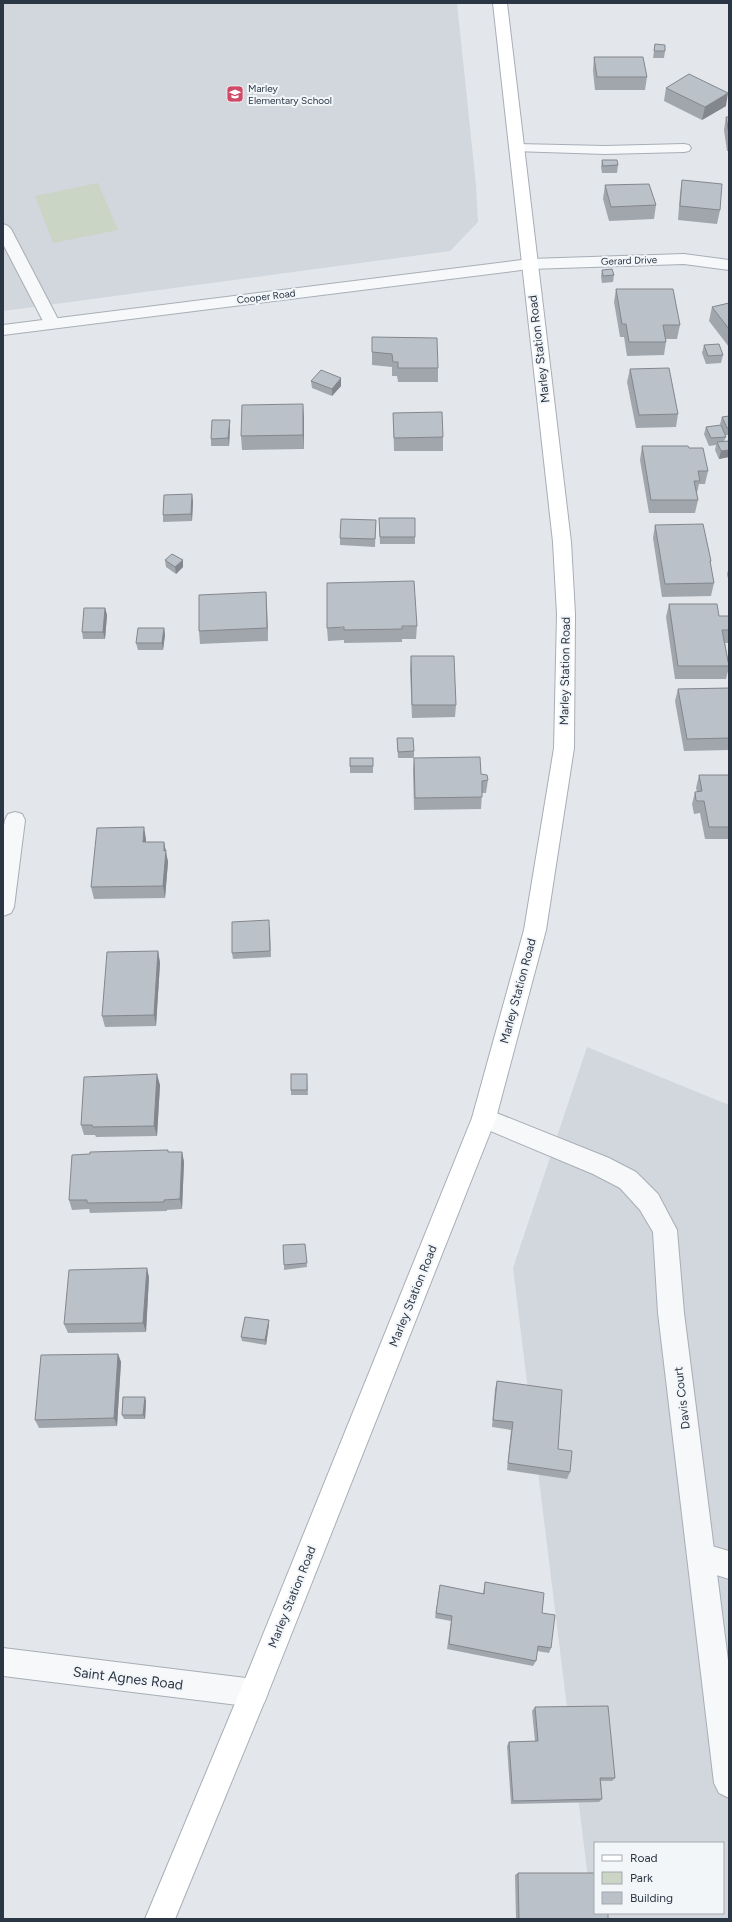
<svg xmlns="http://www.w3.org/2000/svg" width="732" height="1922" viewBox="0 0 732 1922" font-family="Figtree,sans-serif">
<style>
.built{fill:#d2d6dd;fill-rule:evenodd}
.green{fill:#cad5c5}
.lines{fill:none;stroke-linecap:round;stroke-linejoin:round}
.service-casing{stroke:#a8aeb6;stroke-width:2}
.minor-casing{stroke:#a8aeb6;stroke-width:2}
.secondary-casing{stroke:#a8aeb6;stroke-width:2}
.service{fill:#f6f8fa;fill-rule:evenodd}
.minor{fill:#f6f8fa;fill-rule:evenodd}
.secondary{fill:#fff;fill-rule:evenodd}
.wall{fill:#a1a6ad}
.shaded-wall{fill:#83878d}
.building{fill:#bbc1c9;stroke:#83878d}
.labels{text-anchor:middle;stroke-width:4;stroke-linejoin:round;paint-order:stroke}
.far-poi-label{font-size:10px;fill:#2b3644;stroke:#f3f6f9;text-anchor:start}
.far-street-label{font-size:10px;fill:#2b3644;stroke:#f3f6f9}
.street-label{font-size:12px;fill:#2b3644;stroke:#f3f6f9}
.near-street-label{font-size:14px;fill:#2b3644;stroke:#f3f6f9}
</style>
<rect width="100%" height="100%" fill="#e3e7eb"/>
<g class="built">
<polygon points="3,3 457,3 476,185 478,222 450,251 3,311"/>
<path d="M587,1047L729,1105V1919H593L513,1268ZM595,1843H723V1913H595Z"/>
</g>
<polygon class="green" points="98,183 118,230 53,243 35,196"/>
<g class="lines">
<g class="service-casing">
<g id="service">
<polygon points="518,144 605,146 684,144 689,145 691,148 689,151 684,152 605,154 513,151 511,148 513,145"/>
<polygon points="3,224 8,226 11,229 60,323 58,327 52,328 46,327 44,323 3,244"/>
<polygon points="701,1543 729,1551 729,1579 691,1567 687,1557 691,1547"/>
</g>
</g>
<g class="minor-casing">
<g id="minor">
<polygon points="684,254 729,260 729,270 684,264 529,269 3,335 3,325 529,259"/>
<polygon points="15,812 22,814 25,820 14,907 11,913 3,916 3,831 5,820 8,814"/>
<polygon points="484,1108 609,1158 636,1172 658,1194 677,1230 684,1313 729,1668 729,1798 719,1793 714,1783 658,1313 653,1232 640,1210 620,1188 593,1174 476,1125 472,1118 476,1111"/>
<polygon points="3,1648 254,1679 264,1683 268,1693 264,1703 254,1707 3,1676"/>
</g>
</g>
<g class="secondary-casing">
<polygon id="secondary" points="493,3 507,3 571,542 575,614 574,748 546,930 496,1118 268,1693 175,1919 145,1919 241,1689 472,1118 524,930 554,748 557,614 553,542"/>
</g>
<use href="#service" class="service"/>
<use href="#minor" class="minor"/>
<use href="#secondary" class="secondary"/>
</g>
<g class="wall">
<polygon points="655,44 665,51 664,58 653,58"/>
<polygon points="594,57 647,77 645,90 595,90 593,71"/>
<polygon points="666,88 726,106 702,120 664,101"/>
<polygon points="726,117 729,117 729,151 727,151 724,130"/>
<polygon points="602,160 618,165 617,173 602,173 601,167"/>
<polygon points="682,180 720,210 717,224 678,220 680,194"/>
<polygon points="605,185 656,205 654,219 609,221 603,199"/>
<polygon points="602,270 614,275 613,282 602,283 601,277"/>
<polygon points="616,289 680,325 677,339 666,339 666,342 664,355 627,356 624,337 620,337 614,302"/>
<polygon points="729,303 729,347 709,321 712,307"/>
<polygon points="372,337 438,368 438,382 398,382 397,376 392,376 392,367 372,365"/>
<polygon points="704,345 723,355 721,363 706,364 702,353"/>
<polygon points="630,369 678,414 676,427 636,428 627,382"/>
<polygon points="311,381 341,386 332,396 312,388"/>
<polygon points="393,413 443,437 443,451 394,451"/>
<polygon points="729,416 729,435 725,435 726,437 724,441 729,441 729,457 719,459 715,450 716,445 709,446 704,434 706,427 721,425 720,424 722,417"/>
<polygon points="304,417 304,449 242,450 241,436"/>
<polygon points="230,420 230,427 229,446 211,446 211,439"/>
<polygon points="642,446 689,448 708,471 705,484 699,484 697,493 698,500 695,513 649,513 640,460"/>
<polygon points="193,501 192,521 163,522 163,515"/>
<polygon points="379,518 415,537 415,544 380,544"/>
<polygon points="376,520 375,547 340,545 340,538"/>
<polygon points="655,525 711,561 710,565 714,583 711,596 662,597 653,538"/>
<polygon points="165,560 183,560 183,567 176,574 166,567"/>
<polygon points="729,567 729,583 727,574"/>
<polygon points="266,592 268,641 200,644 199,631"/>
<polygon points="669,604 719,616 729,616 729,643 725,643 729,667 726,679 675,679 666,617"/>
<polygon points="105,608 107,615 105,639 83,639 82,632"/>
<polygon points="417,626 416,639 402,639 402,642 344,643 344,640 328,641 327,628"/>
<polygon points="164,628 165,635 163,650 138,650 136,643"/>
<polygon points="411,656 456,705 455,717 412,718 410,669"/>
<polygon points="729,688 729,750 684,751 675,701 678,689"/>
<polygon points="397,738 414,751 414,758 481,774 488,780 486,793 482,793 481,809 414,810 413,770 414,758 398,758"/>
<rect x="350" y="758" width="23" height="15"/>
<polygon points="699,775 729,775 729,839 705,839 700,813 694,814 692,804 695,792 697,792 696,788"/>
<polygon points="146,839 146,842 164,842 168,862 165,898 94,899 91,887"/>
<polygon points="270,927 271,957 233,959 232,953"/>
<polygon points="158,951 160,963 156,1026 105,1027 102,1016"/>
<polygon points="307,1074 308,1095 291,1095 291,1090"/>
<polygon points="160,1085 157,1136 96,1137 95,1135 84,1135 81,1125"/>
<polygon points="169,1152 182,1152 184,1162 182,1209 167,1210 167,1211 90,1213 89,1209 72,1210 69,1200"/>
<polygon points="305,1244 307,1267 284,1270 284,1265"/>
<polygon points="149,1277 146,1332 68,1333 64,1324"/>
<polygon points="269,1320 269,1324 266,1345 242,1341 241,1337"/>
<polygon points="118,1354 121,1362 117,1426 39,1428 35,1420"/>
<polygon points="497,1381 558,1449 570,1472 567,1479 507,1470 511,1430 492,1427 495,1389"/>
<polygon points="146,1401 145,1419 124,1419 122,1415"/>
<polygon points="485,1582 542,1613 551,1648 549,1653 537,1651 536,1661 533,1666 447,1649 451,1621 435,1618 439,1590 483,1593"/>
<polygon points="535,1707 615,1778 612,1781 601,1781 602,1799 599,1802 511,1804 507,1746 509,1742 535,1741 532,1711"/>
<polygon points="518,1873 608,1919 516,1919 515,1875"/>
</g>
<g class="shaded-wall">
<polygon points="728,93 726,106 702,120 705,107"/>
<polygon points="341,378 341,386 332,396 332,389"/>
<polygon points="303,404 304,417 304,449 303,435"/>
<polygon points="230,420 230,427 229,446 228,438"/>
<polygon points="729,450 729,457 719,459 721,451"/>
<polygon points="192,494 193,501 192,521 191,514"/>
<polygon points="183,560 183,567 176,574 175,567"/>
<polygon points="266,592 267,605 268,641 267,628"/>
<polygon points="105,608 107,615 105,639 103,632"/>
<polygon points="164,628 165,635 163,650 162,643"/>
<polygon points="144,827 146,839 145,854 143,842"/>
<polygon points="164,842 168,862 165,898 163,886"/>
<polygon points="158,951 160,963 156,1026 154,1015"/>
<polygon points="157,1074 160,1085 157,1136 154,1126"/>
<polygon points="182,1152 184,1162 182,1209 180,1199"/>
<polygon points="147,1268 149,1277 146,1332 143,1323"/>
<polygon points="269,1320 269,1324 266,1345 265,1340"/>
<polygon points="118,1354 121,1362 117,1426 114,1418"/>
<polygon points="145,1397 146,1401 145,1419 143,1415"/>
</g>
<g class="building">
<polygon points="655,44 665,45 665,51 654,51"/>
<polygon points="594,57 643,57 647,77 597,77"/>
<polygon points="689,74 728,93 705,107 666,88"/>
<polygon points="726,117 729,117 729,134"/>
<polygon points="602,160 617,160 618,165 603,166"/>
<polygon points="682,180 722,184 720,210 680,206"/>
<polygon points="649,184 656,205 611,207 605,185"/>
<polygon points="612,269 614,275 603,276 602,270"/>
<polygon points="616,289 673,289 680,325 663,325 666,342 629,342 626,324 622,324"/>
<polygon points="729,303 729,329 712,307"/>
<polygon points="372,337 437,338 438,368 398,368 398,362 393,362 392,354 372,352"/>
<polygon points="719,344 723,355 708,356 704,345"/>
<polygon points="669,368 678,414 639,415 630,369"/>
<polygon points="321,370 341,378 332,389 311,381"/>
<polygon points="303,404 303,435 241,436 242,405"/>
<polygon points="442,412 443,437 394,438 393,413"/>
<polygon points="729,416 729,428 727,428 722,417"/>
<polygon points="212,420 230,420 228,438 211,439"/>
<polygon points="721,425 726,437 711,438 706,427"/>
<polygon points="729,441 729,450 721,451 717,442"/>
<polygon points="642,446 688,446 689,448 703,448 708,471 698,471 700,481 694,481 698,500 651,500"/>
<polygon points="192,494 191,514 163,515 164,495"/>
<polygon points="379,518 415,518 415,537 380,537"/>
<polygon points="341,519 376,520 375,539 340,538"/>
<polygon points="703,524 711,561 710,561 714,583 665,584 655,525"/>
<polygon points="172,554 183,560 175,567 165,560"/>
<polygon points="414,581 417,626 402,626 402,629 344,630 344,627 327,628 327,583"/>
<polygon points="266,592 267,628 199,631 199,595"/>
<polygon points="669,604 717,604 719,616 729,616 729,630 722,630 729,666 678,666"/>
<polygon points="84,608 105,608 103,632 82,632"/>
<polygon points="138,628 164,628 162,643 136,643"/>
<polygon points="411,656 454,656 456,705 412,705"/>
<polygon points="729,688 729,738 687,739 678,689"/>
<polygon points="397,738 413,738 414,751 398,752"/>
<polygon points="480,757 481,774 487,775 488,780 482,781 482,797 415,798 414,758"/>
<rect x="350" y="758" width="23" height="8"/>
<polygon points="699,775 729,775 729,827 709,827 704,801 697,801 696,800 695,792 702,791"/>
<polygon points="144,827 143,842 164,842 164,851 166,850 163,886 91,887 97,828"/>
<polygon points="269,920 270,951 232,953 232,922"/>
<polygon points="158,951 154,1015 102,1016 107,952"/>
<polygon points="157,1074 154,1126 93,1127 92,1125 81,1125 84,1077"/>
<rect x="291" y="1074" width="16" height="16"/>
<polygon points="168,1150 168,1152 182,1152 180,1199 164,1200 164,1202 87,1203 87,1200 69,1200 72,1155 90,1154 90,1152"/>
<polygon points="305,1244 307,1263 284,1265 283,1245"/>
<polygon points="147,1268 143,1323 64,1324 69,1270"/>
<polygon points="245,1317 269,1320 265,1340 241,1337"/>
<polygon points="118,1354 114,1418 35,1420 41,1355"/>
<polygon points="497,1381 562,1390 558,1449 572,1451 570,1472 508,1463 513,1422 493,1420"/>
<polygon points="123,1397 145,1397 143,1415 122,1415"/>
<polygon points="485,1582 544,1593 542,1613 555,1615 551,1648 538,1646 536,1661 449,1644 452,1616 436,1613 440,1585 484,1594"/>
<polygon points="608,1706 615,1778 600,1778 602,1799 513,1801 509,1742 538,1741 535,1707"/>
<polygon points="518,1873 595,1873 595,1913 608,1913 608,1919 519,1919"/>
</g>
<defs>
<g id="school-square" transform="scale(0.9)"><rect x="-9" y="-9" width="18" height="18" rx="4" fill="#cf4a67" stroke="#f3f6f9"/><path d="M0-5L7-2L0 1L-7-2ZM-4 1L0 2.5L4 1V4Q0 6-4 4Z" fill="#fff"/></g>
</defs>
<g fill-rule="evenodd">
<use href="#school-square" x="235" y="94"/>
</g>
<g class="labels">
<g class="far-poi-label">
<text x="248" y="92">Marley<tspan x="248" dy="12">Elementary School</tspan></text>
</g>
<g class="far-street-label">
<text transform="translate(629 260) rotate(-2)" y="4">Gerard Drive</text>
<text transform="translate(266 296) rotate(-7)" y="4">Cooper Road</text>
</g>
<g class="street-label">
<text transform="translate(539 349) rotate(-97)" y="4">Marley Station Road</text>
<text transform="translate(565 671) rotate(-89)" y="4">Marley Station Road</text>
<text transform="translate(518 991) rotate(-75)" y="4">Marley Station Road</text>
<text transform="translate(413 1296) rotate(-68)" y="4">Marley Station Road</text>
<text transform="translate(682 1398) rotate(-97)" y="4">Davis Court</text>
<text transform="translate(292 1597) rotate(-68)" y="4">Marley Station Road</text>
</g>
<g class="near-street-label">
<text transform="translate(128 1678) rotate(7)" y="5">Saint Agnes Road</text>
</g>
</g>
<rect width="732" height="1922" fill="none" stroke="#2b3644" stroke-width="8"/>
<rect x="594" y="1842" width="130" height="72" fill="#f3f6f9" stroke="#a3a9b1"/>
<rect x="602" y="1855" width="20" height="6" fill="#ffffff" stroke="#a3a9b1"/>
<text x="630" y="1862" font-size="12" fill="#2b3644">Road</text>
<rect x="602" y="1872" width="20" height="12" fill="#cad5c5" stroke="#a3a9b1"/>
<text x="630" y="1882" font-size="12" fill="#2b3644">Park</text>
<rect x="602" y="1892" width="20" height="12" fill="#bbc1c9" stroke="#a3a9b1"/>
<text x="630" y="1902" font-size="12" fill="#2b3644">Building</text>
</svg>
